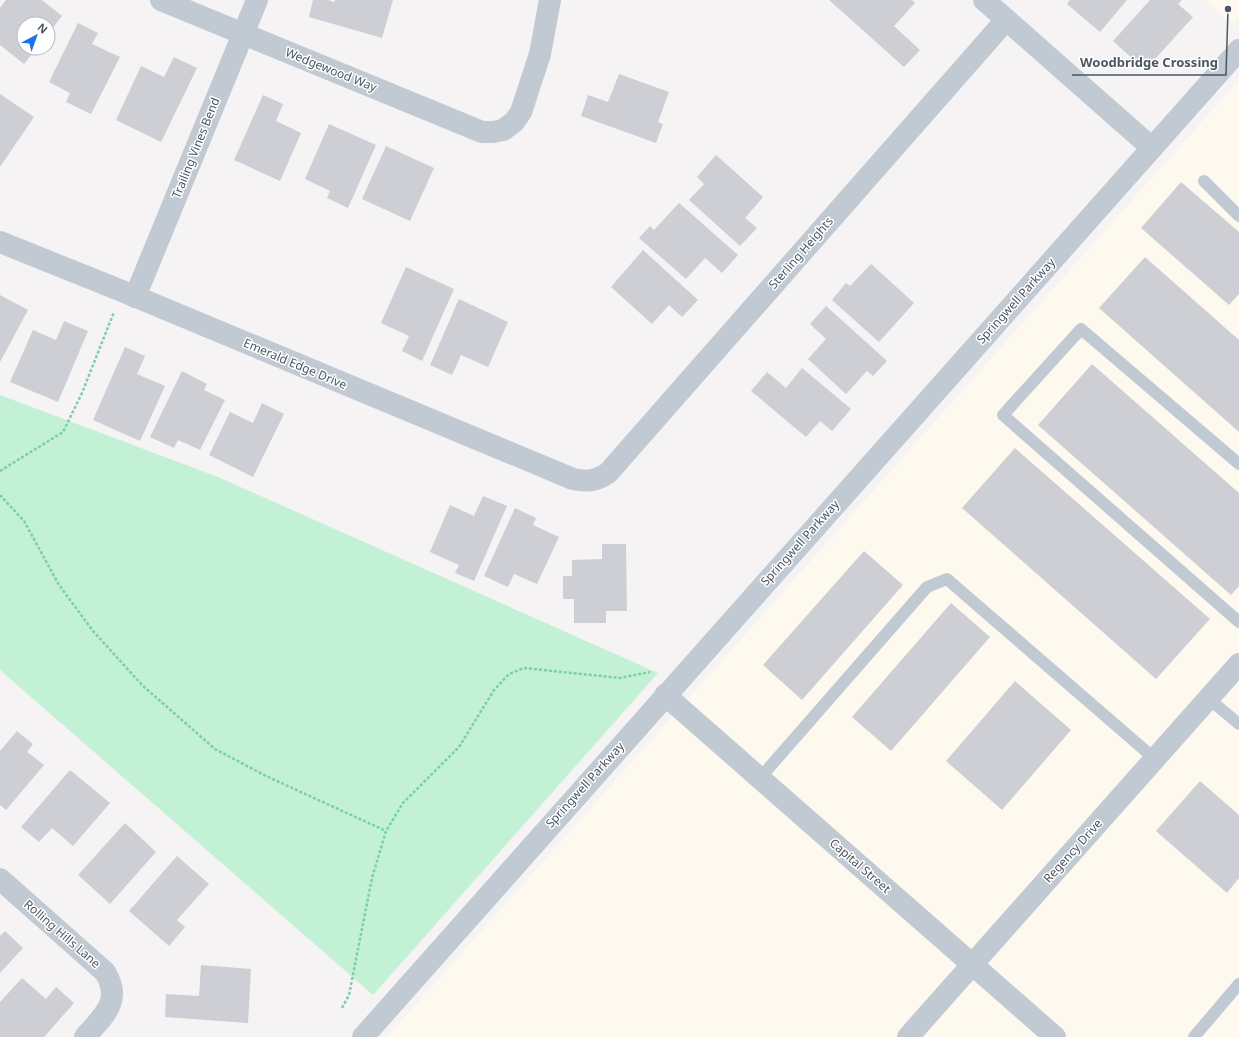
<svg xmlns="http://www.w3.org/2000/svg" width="1239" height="1037" viewBox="0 0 1239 1037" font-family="'Noto Sans',sans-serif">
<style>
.commercial{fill:#fdf9ef}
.green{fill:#c3f1d5}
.building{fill:#cdcfd5}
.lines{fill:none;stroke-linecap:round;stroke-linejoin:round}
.path{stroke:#7ad0a6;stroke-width:2.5;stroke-dasharray:3 2;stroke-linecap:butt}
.service{stroke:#c1cad2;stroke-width:12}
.minor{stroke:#c1cad2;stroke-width:22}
.tertiary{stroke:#c1cad2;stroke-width:22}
.labels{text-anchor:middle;stroke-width:3;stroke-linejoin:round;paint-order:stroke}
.street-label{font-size:12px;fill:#4a5661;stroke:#fff}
.leader{fill:none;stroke:#4a5661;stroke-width:1.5}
.callout-dot{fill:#4a5661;stroke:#fff;stroke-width:1.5}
.callout-label{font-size:13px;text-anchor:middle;font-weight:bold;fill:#4a5661;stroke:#fff;stroke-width:3;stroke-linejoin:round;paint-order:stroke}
</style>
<rect width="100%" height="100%" fill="#f5f3f3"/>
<g class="commercial">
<polygon points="1206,0 1239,0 1239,19 1233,25"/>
<polygon points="1239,80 1239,1037 387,1037"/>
</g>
<polygon class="green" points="0,395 218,477 658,673 373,995 0,670"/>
<g class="building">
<polygon points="6,0 42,0 62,16 48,34 48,24 24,24 24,48 37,48 24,64 0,45 0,8"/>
<polygon points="313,0 328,0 334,2 335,0 393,0 382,38 309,17"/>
<polygon points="829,0 912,0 915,3 894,26 920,50 904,67"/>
<polygon points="1070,0 1127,0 1100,32 1067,4"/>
<polygon points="1150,0 1182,0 1178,4 1193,17 1145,70 1113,41"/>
<polygon points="78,23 98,33 92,44 120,57 91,114 66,102 70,93 49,82"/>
<polygon points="174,57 197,68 161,142 116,120 141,66 164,77"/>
<polygon points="619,74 669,92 658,122 663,124 656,143 581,116 588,95 608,102"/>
<polygon points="0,94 34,117 0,167"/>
<polygon points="263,95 283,104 276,121 301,133 280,181 234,160"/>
<polygon points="329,124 376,145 348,208 327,198 330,191 305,179"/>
<polygon points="386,146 434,168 410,221 362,199"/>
<polygon points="716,155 763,197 745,218 757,228 740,246 689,200 704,184 697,177"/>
<polygon points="1181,182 1239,232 1239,294 1229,305 1141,228"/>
<polygon points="679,203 738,255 722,273 705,258 686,279 639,238 650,226 654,230"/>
<polygon points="643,250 698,300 682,317 669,305 652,324 611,287"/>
<polygon points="1145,257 1239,340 1239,432 1099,308"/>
<polygon points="871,264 914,303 879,342 832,300 846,283 850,286"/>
<polygon points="406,267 454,289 422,361 402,351 409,336 381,323"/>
<polygon points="0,295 28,310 0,362"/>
<polygon points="459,299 508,322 488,367 461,355 452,375 430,365"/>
<polygon points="826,306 887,361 873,376 867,371 846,394 808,359 826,339 810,324"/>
<polygon points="64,321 88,331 58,402 10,382 33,330 56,340"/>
<polygon points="125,347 145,356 137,374 165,386 140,441 93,420"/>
<polygon points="1092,364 1239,493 1239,586 1231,595 1038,425"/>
<polygon points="802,368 851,409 832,431 820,421 806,437 751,391 767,372 786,388"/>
<polygon points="182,371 207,384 204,390 225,400 200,450 178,440 174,448 150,437"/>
<polygon points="262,403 284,414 253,477 209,455 230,412 253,423"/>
<polygon points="1015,448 1210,619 1156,679 962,508"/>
<polygon points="483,496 507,506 474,581 455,573 459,565 430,552 450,505 474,516"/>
<polygon points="515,508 536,518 533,525 559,537 537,584 514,574 508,587 484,576"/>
<polygon points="602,544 626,544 627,611 606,611 606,623 574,623 574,599 563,599 563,576 572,576 572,560 602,559"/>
<polygon points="864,551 903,585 802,700 763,665"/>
<polygon points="951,603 990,637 891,751 852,717"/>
<polygon points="1015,681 1071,730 1002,810 946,761"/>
<polygon points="17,731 33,744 27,752 44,765 6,810 0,805 0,751"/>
<polygon points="70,770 110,803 73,846 52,828 39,842 21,827"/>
<polygon points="1200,781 1239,815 1239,878 1227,893 1156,831"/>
<polygon points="125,823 156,852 110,904 78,875"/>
<polygon points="177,856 209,884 177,920 185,927 169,946 129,911"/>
<polygon points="5,931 23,948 0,973 0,936"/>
<polygon points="201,965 251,969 248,1023 165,1017 166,994 199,996"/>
<polygon points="22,978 46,999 56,987 74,1003 44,1037 0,1037 0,1002"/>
</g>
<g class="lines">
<g class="path">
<polyline points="0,471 63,432 82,393 114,312"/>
<polyline points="0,495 24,521 59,585 93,631 142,685 215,749 266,776 386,831"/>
<polyline points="342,1008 349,995 372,878 386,831 403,803 459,747 494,690 509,674 524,668 620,678 650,672"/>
</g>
<g class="service">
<polyline points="1204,181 1239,216"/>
<polyline points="1239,464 1081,329 1003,415 1239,622"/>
<polyline points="1209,699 1239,724"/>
<polyline points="760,778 927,587 947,579 1155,759"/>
<polyline points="1194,1037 1239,984"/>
</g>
<g class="minor">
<polyline points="161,0 482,132 493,132 503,130 514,122 521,112 540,54 550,0"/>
<polyline points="984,0 1152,148"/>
<path d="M0,242L122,291L573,479C587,482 596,481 608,473L1006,20"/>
<polyline points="135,297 257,0"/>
<polyline points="665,695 1055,1037"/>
<path d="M0,879L105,972C123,1001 103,1016 85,1037"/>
<polyline points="908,1037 1239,664"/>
</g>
<polyline class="tertiary" points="363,1037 1239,50"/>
</g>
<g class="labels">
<g class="street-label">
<text transform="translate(331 70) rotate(22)" y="4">Wedgewood Way</text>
<text transform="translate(196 148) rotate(-68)" y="4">Trailing Vines Bend</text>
<text transform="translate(801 253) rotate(-49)" y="4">Sterling Heights</text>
<text transform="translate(1016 301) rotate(-48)" y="4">Springwell Parkway</text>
<text transform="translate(295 364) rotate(23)" y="4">Emerald Edge Drive</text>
<text transform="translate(800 543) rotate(-48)" y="4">Springwell Parkway</text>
<text transform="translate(585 785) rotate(-48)" y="4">Springwell Parkway</text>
<text transform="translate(1073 851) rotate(-48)" y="4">Regency Drive</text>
<text transform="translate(860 866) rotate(41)" y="4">Capital Street</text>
<text transform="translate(62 934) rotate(41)" y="4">Rolling Hills Lane</text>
</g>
</g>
<path class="leader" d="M1228 9L1226 75H1072"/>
<circle class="callout-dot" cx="1228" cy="9" r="4"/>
<g class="callout-label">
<text x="1149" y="67">Woodbridge Crossing</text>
</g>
<g transform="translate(36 36) rotate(41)"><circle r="19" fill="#ffffff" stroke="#b7bbc0"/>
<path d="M0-3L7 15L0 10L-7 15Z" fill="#1a73e8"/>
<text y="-6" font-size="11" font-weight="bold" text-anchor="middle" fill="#4a5661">N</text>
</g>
</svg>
